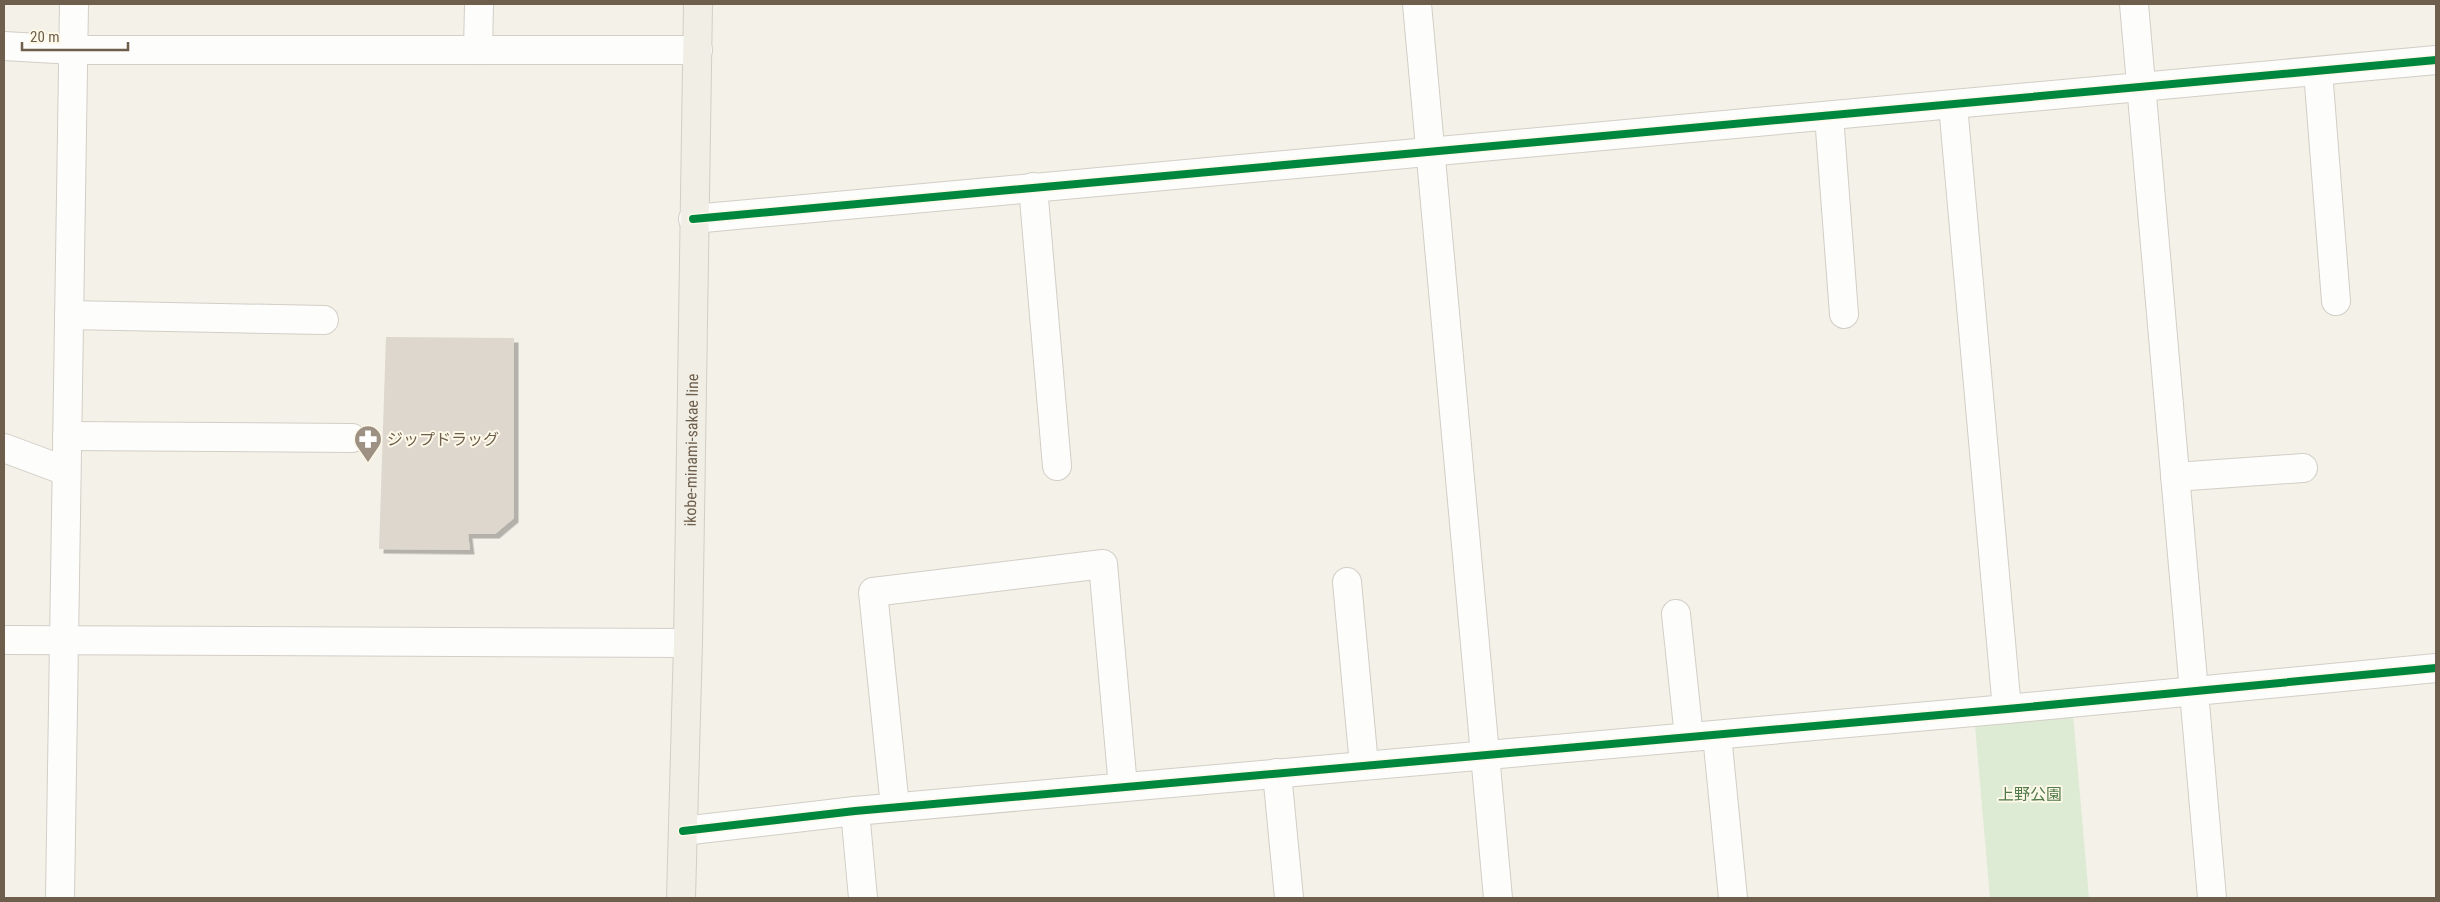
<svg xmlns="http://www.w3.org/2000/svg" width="2440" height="902" viewBox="0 0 2440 902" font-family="'Roboto Condensed','Noto Sans JP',sans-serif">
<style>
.green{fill:#ddead4}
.building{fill:#ddd7ce;filter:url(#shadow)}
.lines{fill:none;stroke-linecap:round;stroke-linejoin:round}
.minor-casing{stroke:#d3cec6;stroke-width:30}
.major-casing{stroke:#d3cec6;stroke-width:30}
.minor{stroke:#fdfdfc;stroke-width:28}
.major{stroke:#f0eee5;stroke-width:28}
.cycleway-casing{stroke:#fdf8e8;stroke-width:11}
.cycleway{stroke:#00873e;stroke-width:8}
.labels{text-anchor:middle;stroke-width:4;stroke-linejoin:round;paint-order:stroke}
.poi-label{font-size:16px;fill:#6e5e4c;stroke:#fdf8e8;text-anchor:start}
.street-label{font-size:16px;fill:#6e5e4c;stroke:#fdf8e8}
.park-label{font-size:16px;fill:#4f7948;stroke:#fdf8e8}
</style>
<defs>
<filter id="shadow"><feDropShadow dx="4.5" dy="4.5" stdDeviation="0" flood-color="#0004"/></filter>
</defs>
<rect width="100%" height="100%" fill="#f4f1e8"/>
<polygon class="green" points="2073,715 2089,898 1990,898 1975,726"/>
<polygon class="building" points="386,337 514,338 514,518 495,534 468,534 470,550 379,549"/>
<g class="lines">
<g class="minor-casing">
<g id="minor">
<polyline points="1417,4 1498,898"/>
<polyline points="2134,4 2212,898"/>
<polyline points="4,46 74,50 698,50"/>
<polyline points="478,50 479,4"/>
<polyline points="2318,71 2336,301"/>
<polyline points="1953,105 2007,709"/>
<polyline points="1829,116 1844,314"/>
<polyline points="1033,187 1057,466"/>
<path d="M693,219C1274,164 1855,112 2436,60"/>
<polyline points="69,315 324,320"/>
<polyline points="67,436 352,438"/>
<polyline points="4,448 66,471"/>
<polyline points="2175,477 2303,468"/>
<polyline points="1347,582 1364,765"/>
<polyline points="1676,614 1689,737"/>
<polyline points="4,640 688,643"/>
<polyline points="1717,735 1733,898"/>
<polyline points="1277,773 1289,898"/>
<polyline points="895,807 873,592 1103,564 1123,787"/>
<polyline points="855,811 863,898"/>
<polyline points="683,831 855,811 2007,709 2436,668"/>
<polyline points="60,898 74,4"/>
</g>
</g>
<g class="major-casing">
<g id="major">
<path id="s1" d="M681,898L688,643L698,4"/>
</g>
</g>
<use href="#minor" class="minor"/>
<use href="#major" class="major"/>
<g class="cycleway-casing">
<g id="cycleway">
<path d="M693,219C1274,164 1855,112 2436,60"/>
<polyline points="683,831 855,811 2007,709 2436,668"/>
</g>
</g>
<use href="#cycleway" class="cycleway"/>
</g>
<defs>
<g id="pharmacy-pin" transform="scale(1.4375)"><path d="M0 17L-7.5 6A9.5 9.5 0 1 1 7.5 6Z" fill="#9d9183" stroke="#fdf8e8"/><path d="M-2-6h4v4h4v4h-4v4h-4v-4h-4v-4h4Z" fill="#fff"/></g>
</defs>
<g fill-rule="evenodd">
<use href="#pharmacy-pin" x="368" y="439"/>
</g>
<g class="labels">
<g class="poi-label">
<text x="387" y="445">ジップドラッグ</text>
</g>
<g class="street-label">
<text dy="6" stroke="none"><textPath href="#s1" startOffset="448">ikobe-minami-sakae line</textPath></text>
</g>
<g class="park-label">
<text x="2030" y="800">上野公園</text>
</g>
</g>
<rect width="2440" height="902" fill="none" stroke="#6e5e4c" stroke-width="10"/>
<path d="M22 42v8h106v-8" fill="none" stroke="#6e5e4c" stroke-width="2.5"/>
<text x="30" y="42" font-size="15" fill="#6e5e4c" stroke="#fdf8e8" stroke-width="4" paint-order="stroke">20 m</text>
</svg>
